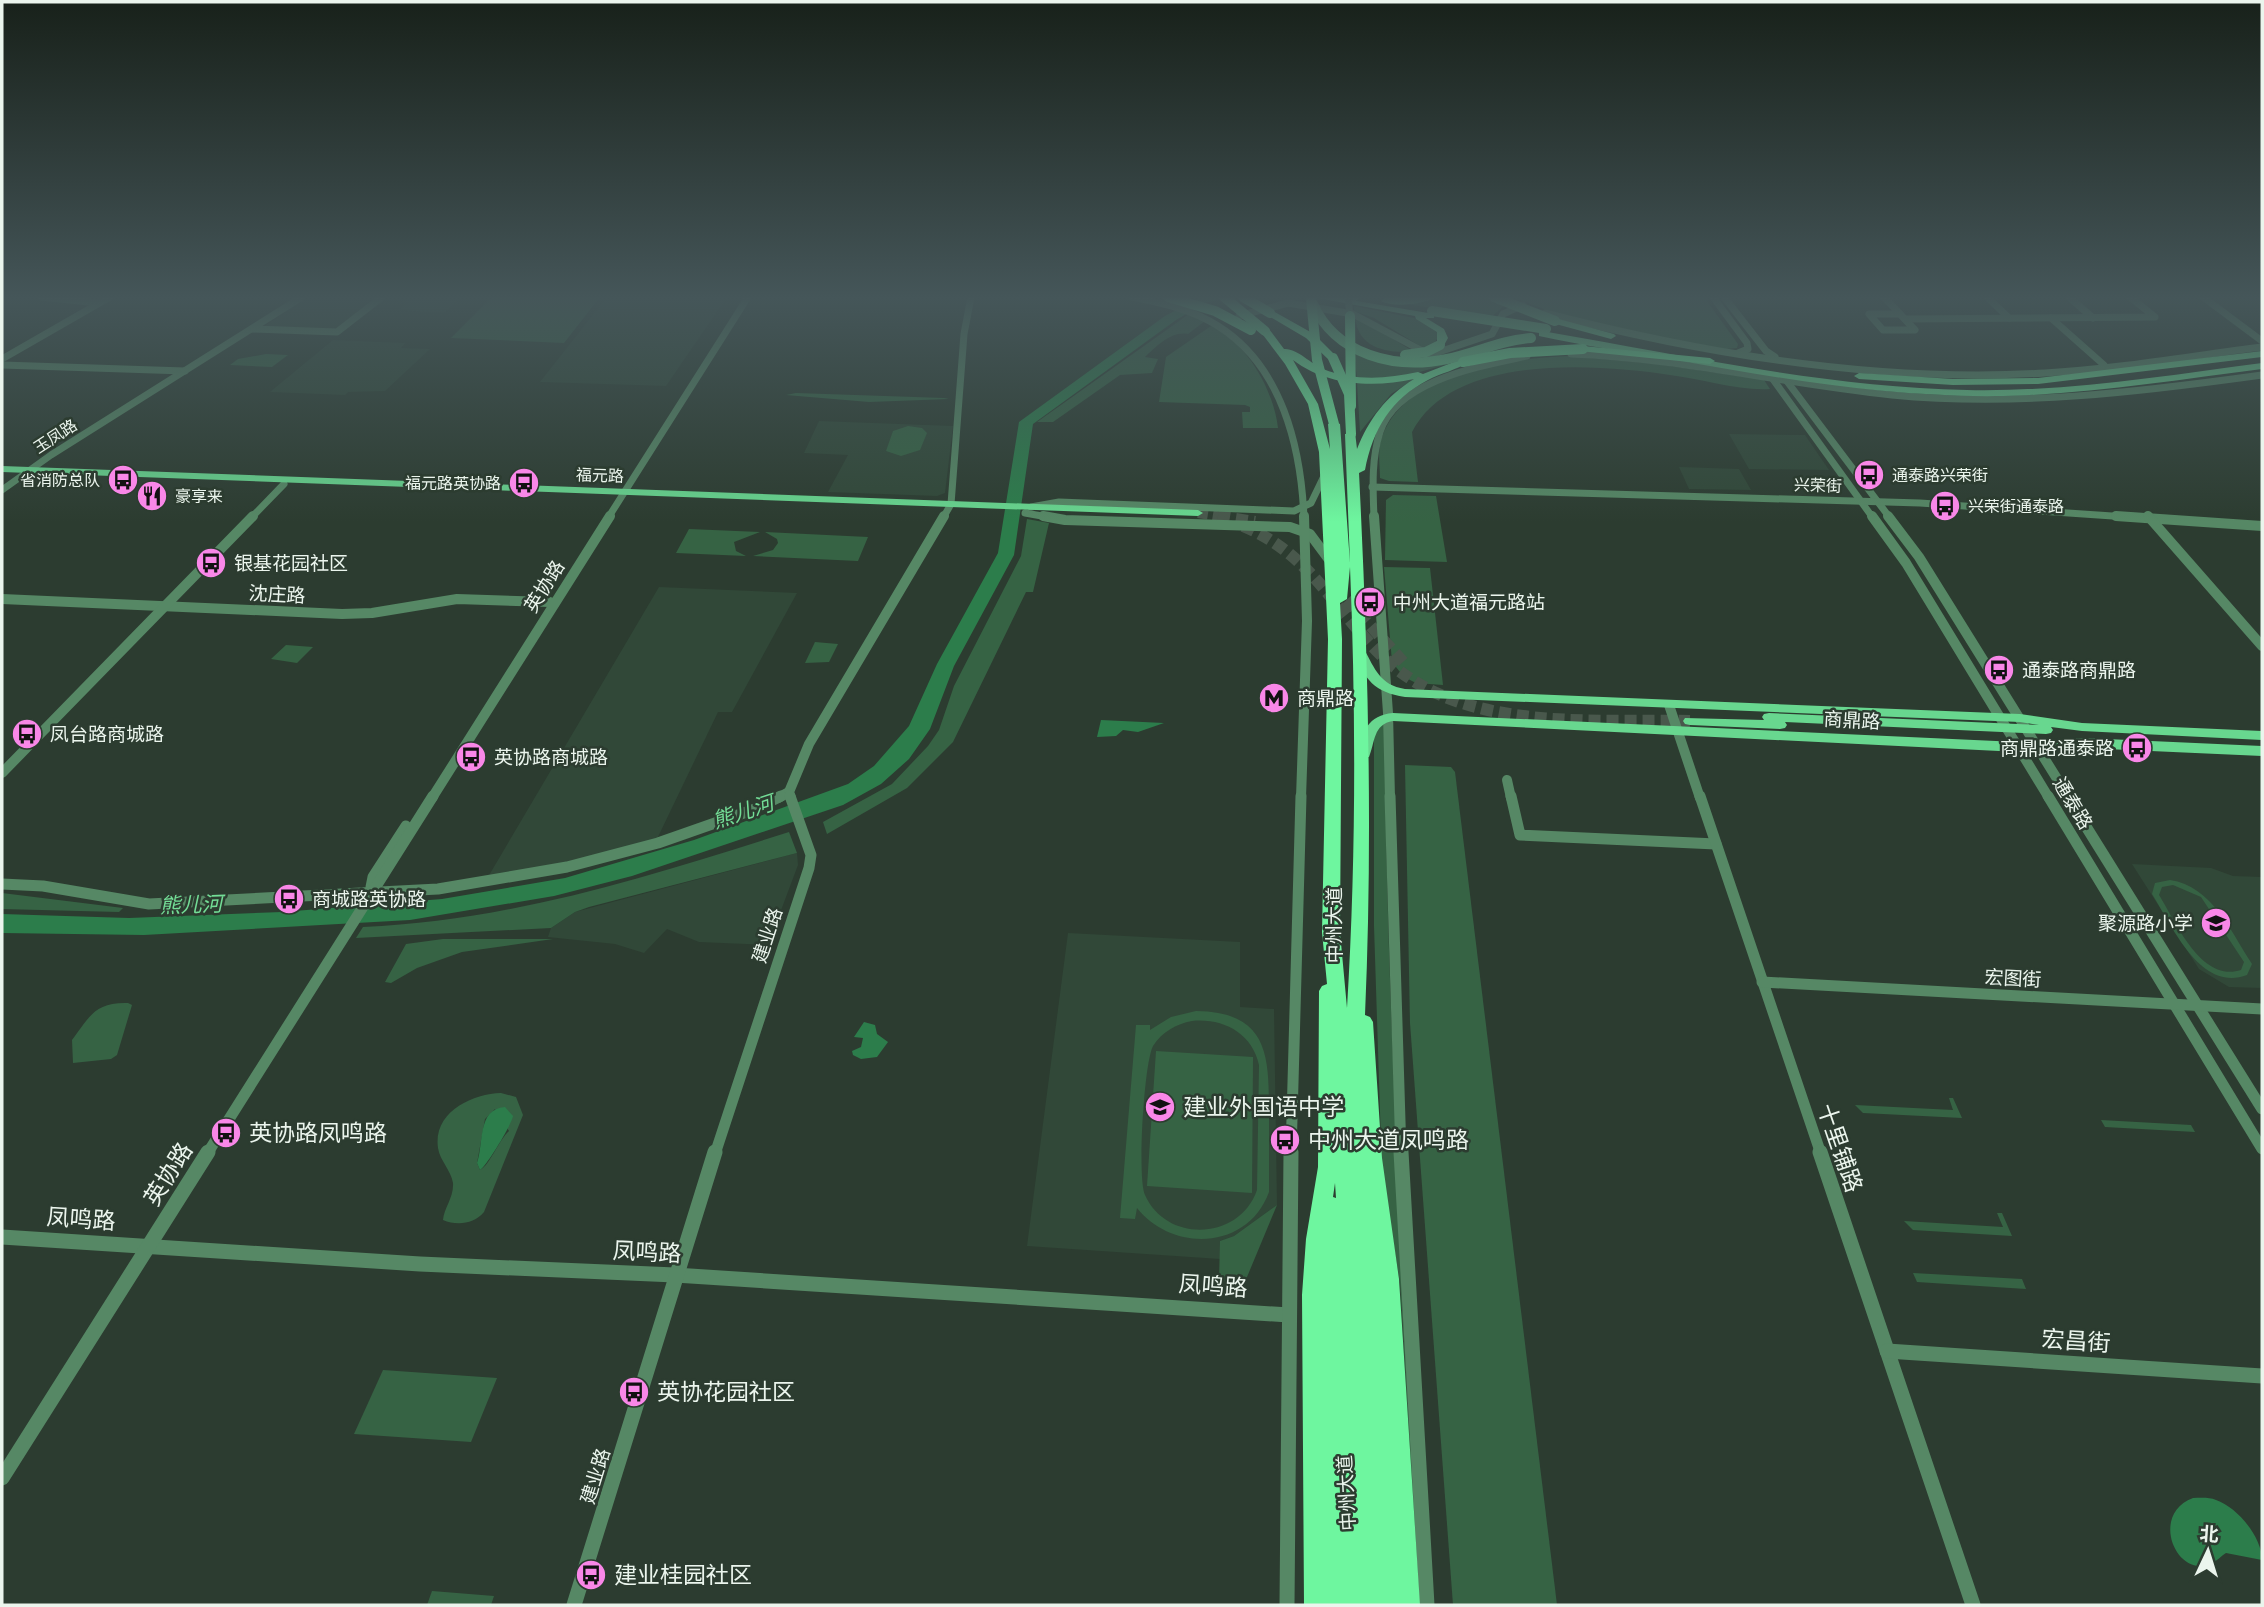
<svg xmlns="http://www.w3.org/2000/svg" width="2264" height="1607" viewBox="0 0 2264 1607" font-family="'Crimson Pro','Noto Sans SC',serif">
<style>
.built{fill:#314838}
.green{fill:#366344;fill-rule:evenodd}
.water{fill:#2c7d4b}
.lines{fill:none;stroke-linecap:round;stroke-linejoin:round}
.major-tunnel-far1{stroke:#49584c;stroke-width:10;stroke-dasharray:10 5;stroke-linecap:butt}
.major-tunnel{stroke:#49584c;stroke-width:12;stroke-dasharray:12 6;stroke-linecap:butt}
.minor-far3{stroke:#568865;stroke-width:7}
.minor-far2{stroke:#568865;stroke-width:10}
.minor-far1{stroke:#568865;stroke-width:11}
.minor{stroke:#568865;stroke-width:15}
.major{fill:#68d78f;fill-rule:evenodd}
.highway{fill:#6ef69f;fill-rule:evenodd}
.minor-bridge{stroke:#568865;stroke-width:7}
.major-bridge{stroke:#68d78f;stroke-width:10}
.highway-bridge{stroke:#6ef69f;stroke-width:10}
.labels{text-anchor:middle;stroke-width:5;stroke-linejoin:round;paint-order:stroke}
.far-street-label{font-size:16px;fill:#ebf5ed;stroke:#2c3c30}
.far-poi-label{font-size:16px;fill:#ebf5ed;stroke:#2c3c30;text-anchor:start}
.poi-label{font-size:19px;fill:#ebf5ed;stroke:#2c3c30;text-anchor:start}
.street-label{font-size:19px;fill:#ebf5ed;stroke:#2c3c30}
.water-label{font-size:21px;font-style:italic;fill:#73dd96;stroke:#2c3c30}
.near-poi-label{font-size:23px;fill:#ebf5ed;stroke:#2c3c30;text-anchor:start}
.near-street-label{font-size:23px;fill:#ebf5ed;stroke:#2c3c30}
</style>
<rect width="100%" height="100%" fill="#2c3c30"/>
<g class="built">
<polygon points="309,297 380,297 340,329 261,328"/>
<polygon points="386,297 461,297 444,313 399,310 408,302 382,300"/>
<polygon points="607,297 727,297 666,386 540,382"/>
<polygon points="333,340 405,343 401,348 430,349 385,391 348,392 345,395 270,392"/>
<polygon points="819,421 953,426 945,493 937,496 828,492 848,455 804,453"/>
<polygon points="1729,434 1805,435 1829,470 1749,469"/>
<polygon points="1679,467 1739,469 1751,490 1689,489"/>
<polygon points="659,587 797,593 732,712 718,712 657,839 593,857 488,877"/>
<polygon points="797,853 798,865 768,945 699,942 667,929 644,953 615,944 548,937 551,928 575,912"/>
<polygon points="2132,864 2211,868 2233,876 2262,877 2262,988 2229,987 2199,969"/>
<polygon points="1068,933 1240,942 1240,1007 1274,1009 1277,1205 1234,1236 1220,1241 1220,1259 1027,1246"/>
</g>
<g class="green">
<polygon points="492,297 600,297 564,343 451,338"/>
<polygon points="1439,297 1488,297 1505,305 1490,318 1407,304"/>
<path d="M1514,297H1704L1738,344L1737,348L1726,349C1655,336 1580,327 1514,297Z"/>
<path d="M1354,306L1419,319L1438,330C1439,341 1434,344 1425,349L1374,318L1354,311Z"/>
<path d="M1189,314L1205,321L1188,334C1171,331 1157,346 1145,357L1158,359L1152,373L1120,375L1053,422H1037Z"/>
<path d="M1355,318L1364,321L1414,352C1387,353 1359,349 1355,318Z"/>
<path d="M1211,326C1247,342 1274,391 1278,428H1243L1242,412H1250V407L1245,405L1159,402L1166,357Z"/>
<polygon points="1354,351 1452,363 1398,378 1357,379"/>
<polygon points="266,354 288,355 272,367 230,365 238,359"/>
<path d="M1569,356L1656,364L1753,378L1764,380L1770,389C1739,391 1702,379 1670,375C1596,364 1453,353 1412,432L1418,482L1389,481L1380,478C1380,467 1378,455 1380,445C1396,373 1508,358 1569,356Z"/>
<polygon points="1414,379 1391,394 1360,432 1357,382"/>
<polygon points="796,393 944,398 949,399 869,402 786,395"/>
<polygon points="908,426 922,428 927,433 920,450 901,456 886,451 893,431"/>
<polygon points="1393,495 1436,496 1447,562 1385,560 1386,500"/>
<polygon points="1027,519 1049,523 1033,592 1026,592 953,742 907,788 827,834 823,822 892,784 928,746 939,730 954,686 1021,556"/>
<polygon points="689,529 760,532 734,542 736,551 746,556 676,553"/>
<polygon points="765,532 868,537 858,561 753,556 773,550 778,543 777,539"/>
<polygon points="1384,567 1430,568 1443,685 1416,683 1404,677 1392,662"/>
<polygon points="815,642 838,644 829,662 805,663"/>
<polygon points="286,645 313,647 297,663 271,659"/>
<path d="M1380,724H1384L1385,747C1387,1033 1406,1319 1423,1605H1419L1400,1283L1382,1173L1374,926V735Z"/>
<polygon points="1405,765 1451,767 1455,772 1557,1605 1453,1605 1410,1023"/>
<path d="M789,832L797,853L589,907L575,912L551,928L356,938L363,927C510,921 650,876 789,832Z"/>
<path d="M2170,880C2212,886 2231,932 2252,964L2247,975C2200,993 2172,925 2152,894L2155,883ZM2173,885L2201,897L2244,962L2241,970C2201,983 2176,922 2159,895L2162,887Z"/>
<polygon points="2,893 123,908 119,912 2,909"/>
<polygon points="443,939 553,939 462,952 417,968 391,983 385,982 406,944"/>
<path d="M128,1003L132,1005L117,1055L111,1059L73,1063L72,1040C90,1016 95,1002 128,1003Z"/>
<path d="M1196,1011C1268,1012 1269,1055 1269,1111C1269,1138 1269,1165 1269,1192C1248,1250 1173,1253 1137,1208L1135,1219L1120,1218L1136,1025H1150V1030L1171,1017ZM1192,1021C1223,1018 1252,1033 1259,1065L1257,1190C1240,1240 1167,1244 1145,1195C1137,1178 1144,1063 1153,1046C1162,1032 1176,1024 1192,1021Z"/>
<polygon points="1156,1051 1253,1057 1252,1193 1147,1186"/>
<path d="M501,1093L516,1097L523,1115L484,1212C474,1224 457,1226 443,1220C444,1208 454,1197 453,1183C451,1170 440,1161 438,1148C433,1112 472,1094 501,1093ZM495,1109L509,1131C498,1141 490,1165 480,1170L477,1163L485,1119Z"/>
<polygon points="1949,1098 1953,1098 1962,1118 1863,1113 1855,1105 1953,1110"/>
<polygon points="2101,1120 2191,1125 2195,1132 2105,1127"/>
<polygon points="1277,1205 1247,1277 1241,1282 1219,1281 1220,1241 1234,1236"/>
<polygon points="1997,1213 2002,1213 2012,1236 1913,1230 1904,1221 2003,1227"/>
<polygon points="1913,1273 2022,1279 2026,1289 1917,1282"/>
<polygon points="383,1370 497,1378 471,1442 354,1434"/>
<polygon points="432,1591 494,1596 491,1605 427,1605"/>
</g>
<g class="water">
<polygon points="1201,297 1228,297 1205,303 1176,320 1033,424 1014,555 954,666 930,729 909,759 881,784 843,805 632,876 554,896 410,920 144,935 2,933 2,914 129,918 282,912 442,899 565,878 694,840 848,784 874,766 909,726 937,664 998,553 1019,422 1165,316"/>
<polygon points="1101,720 1164,723 1138,732 1123,730 1116,736 1097,737"/>
<polygon points="864,1022 875,1025 877,1034 888,1042 877,1057 861,1059 853,1055 852,1051 861,1047 863,1038 854,1037"/>
<path d="M505,1107L513,1116C512,1124 486,1167 480,1170L477,1163C484,1143 477,1109 505,1107Z"/>
<path d="M2193,1498C2200,1498 2209,1497 2216,1500C2237,1507 2262,1537 2262,1560L2226,1553C2221,1556 2217,1561 2212,1563C2178,1581 2148,1515 2193,1498Z"/>
</g>
<g class="lines">
<polyline class="major-tunnel-far1" points="1198,513 1229,518"/>
<g class="major-tunnel">
<polyline points="1218,516 1255,522"/>
<path d="M1243,526C1310,554 1332,606 1381,655C1459,733 1589,719 1690,721"/>
<polyline points="1335,586 1403,662"/>
</g>
<g class="minor-far3">
<polyline points="41,297 98,303"/>
<path d="M1132,297C1161,303 1192,309 1218,326C1282,366 1301,447 1304,518"/>
<polyline points="1713,297 1747,343 1748,349 1738,353"/>
<polyline points="1724,297 1766,351 1775,357"/>
<polyline points="1884,297 1900,314"/>
<polyline points="1987,297 2009,318"/>
<polyline points="2069,297 2093,318"/>
<polyline points="2203,297 2262,341"/>
<path d="M1545,313C1707,355 1878,383 2045,373C2117,369 2190,356 2262,347"/>
<polygon points="1869,314 1900,314 1915,330 1883,330"/>
<polyline points="1239,316 1288,303 1353,314 1430,355 1492,334 1503,314 1523,305"/>
<polyline points="2051,318 2104,365"/>
<polyline points="1905,319 2155,317 2130,297"/>
<polyline points="252,329 337,332 382,297"/>
<path d="M1571,354C1679,358 1784,384 1892,395C2016,407 2139,392 2262,375"/>
<polyline points="2,359 110,297"/>
<polyline points="2,365 185,371"/>
<polyline points="1772,378 1873,518"/>
<polyline points="1786,380 1890,518"/>
<polyline points="1372,487 1920,503 2142,518"/>
<polyline points="2,490 51,455 302,297"/>
<polyline points="1031,507 1059,502 1294,511 1311,503 1325,474"/>
<polyline points="1025,513 1053,518"/>
<polyline points="251,518 284,484"/>
<polyline points="608,518 748,297"/>
<polyline points="943,518 951,504 964,334 971,297"/>
<path d="M1374,518C1373,489 1371,460 1380,432C1397,380 1481,366 1527,356"/>
</g>
<g class="minor-far2">
<polyline points="1043,516 1065,520 1290,527 1310,534 1330,561"/>
<polyline points="1374,516 1388,713 1390,798"/>
<polyline points="1872,516 1906,563 2049,798"/>
<polyline points="1888,516 1919,557 2069,798"/>
<polyline points="2116,516 2262,526"/>
<polyline points="2148,516 2262,646"/>
<polyline points="2,599 342,614 372,613 457,599 550,602"/>
<polyline points="1669,705 1700,798"/>
<polyline points="2,773 253,516"/>
<polyline points="1507,780 1511,798"/>
<polyline points="432,798 610,516"/>
<polyline points="778,798 789,792"/>
<polyline points="791,798 789,792 809,744 944,516"/>
<polyline points="1301,798 1307,621 1304,516"/>
</g>
<g class="minor-far1">
<polyline points="1390,796 1401,1154"/>
<polyline points="1511,796 1520,835 1716,844"/>
<polyline points="1700,796 1821,1154"/>
<polyline points="2048,796 2262,1149"/>
<polyline points="2067,796 2262,1109"/>
<polyline points="2,884 43,886 149,904 438,889 567,867 658,843 755,809 781,796"/>
<polyline points="371,887 373,877 406,826"/>
<polyline points="1762,982 2262,1009"/>
<polyline points="207,1154 433,796"/>
<polyline points="715,1154 809,868 811,855 790,796"/>
<polyline points="1291,1154 1301,796"/>
</g>
<g class="minor">
<polyline points="1401,1152 1427,1605"/>
<polyline points="1820,1152 1973,1605"/>
<polyline points="2,1237 420,1264 675,1275 1289,1315"/>
<polyline points="1887,1351 2262,1376"/>
<polyline points="2,1478 208,1152"/>
<polyline points="574,1605 715,1152"/>
<polyline points="1287,1605 1291,1152"/>
</g>
<g class="major">
<polygon points="1312,297 1333,297 1434,314 1434,318 1426,318 1444,329 1448,338 1443,347 1437,347 1437,332 1416,319 1415,316"/>
<path d="M1437,297C1424,304 1394,308 1381,301L1385,298Z"/>
<polygon points="1555,318 1614,334 1616,336 1611,339 1552,323 1551,321"/>
<path d="M1542,331C1683,355 1824,387 1967,390C2066,392 2164,376 2262,363V369C2176,380 2090,394 2003,396C1893,398 1783,379 1675,360C1630,352 1584,346 1539,336V332Z"/>
<polygon points="2262,351 2262,357 2038,384 1953,385 1859,379 1854,376 1859,373 1953,379 2038,378"/>
<polygon points="2,466 1198,510 1203,513 1198,516 2,472"/>
<path d="M1360,648L1364,649C1375,669 1380,685 1405,689L2020,714L2082,723L2262,731V740L2082,731L2051,727L2053,730L2051,733L2046,734L1785,722L1787,725L1785,728L1780,729L1690,725L1685,724L1683,721L1685,718L1764,720L1762,717L1764,714L1769,713L2039,725L2020,722L1405,697C1374,692 1365,680 1354,652Z"/>
<path d="M1393,713L2038,743L2084,738L2262,746V756L2084,748L2038,753L1393,721C1373,724 1375,743 1369,757H1359L1357,754C1362,732 1368,715 1393,713Z"/>
</g>
<g class="highway">
<polygon points="1348,297 1359,297 1360,298 1355,301"/>
<polygon points="1267,311 1273,311 1314,334 1338,358 1329,360 1306,338 1267,315"/>
<path d="M1261,329H1269L1284,349C1297,348 1311,364 1323,369C1354,381 1386,379 1418,372L1423,374L1459,360L1468,362C1457,370 1441,373 1428,380C1391,399 1373,429 1365,470L1359,473C1368,653 1373,835 1365,1015L1370,1017L1373,1022L1382,1158L1399,1279L1420,1605H1304L1302,1295L1306,1239L1318,1167L1319,991L1322,986L1327,984L1322,932L1328,639L1319,452L1308,404L1285,364L1260,331ZM1293,360C1327,386 1374,388 1414,379C1386,396 1369,419 1357,449L1355,432L1345,434L1350,563L1340,424L1334,421L1328,424L1330,449L1318,404ZM1350,567C1356,713 1356,862 1347,1008L1340,932L1342,639L1340,603L1347,599ZM1335,1183L1336,1198L1333,1197Z"/>
<polygon points="1583,346 1710,358 1715,361 1710,364 1579,351 1579,347"/>
</g>
<polyline class="minor-bridge" points="1348,297 1350,316"/>
<g class="major-bridge">
<polyline points="1494,297 1555,321"/>
<path d="M1313,304C1336,355 1395,370 1447,359C1476,353 1501,340 1531,338"/>
<polyline points="1432,311 1546,329"/>
<polyline points="1405,355 1426,352 1440,345"/>
</g>
<g class="highway-bridge">
<polyline points="1168,297 1215,311 1251,330"/>
<polyline points="1224,297 1265,331"/>
<polyline points="1243,297 1270,313"/>
<polyline points="1311,299 1317,360 1334,424"/>
<polyline points="1350,316 1351,406"/>
<polyline points="1333,358 1349,394 1351,434"/>
<polyline points="1463,362 1510,353 1583,349"/>
</g>
</g>
<linearGradient id="sky" x2="0" y2="1"><stop stop-color="#18211a"/><stop offset="0.57" stop-color="#455659"/><stop offset="1" stop-color="#455659" stop-opacity="0"/></linearGradient>
<rect width="2264" height="522" fill="url(#sky)"/>
<defs>
<g id="bus-disc" transform="scale(1.575)"><circle r="9.5" fill="#f987e8" stroke="#2c3c30"/><path d="M-5-6H5V4H4V6H2V4H-2V6H-4V4H-5ZM-3.5-4V0h7V-4ZM-3.5 1.2v1.5H-2V1.2ZM2 1.2v1.5H3.5V1.2Z" fill="#111"/></g>
<g id="restaurant-disc" transform="scale(1.575)"><circle r="9.5" fill="#f987e8" stroke="#2c3c30"/><path d="M-5-6h1v4h1v-4h1v4h1v-4h1v5L-1.5 .5V6h-2V.5L-5-1ZM5-6V6H3V1.5H1.5Q1.5-4 5-6Z" fill="#111"/></g>
<g id="metro-disc" transform="scale(1.575)"><circle r="9.5" fill="#f987e8" stroke="#2c3c30"/><path d="M-5.5 5V-5H-3L0 0L3-5H5.5V5H3V-.5L0 4L-3-.5V5Z" fill="#111"/></g>
<g id="school-disc" transform="scale(1.575)"><circle r="9.5" fill="#f987e8" stroke="#2c3c30"/><path d="M0-5L7-2L0 1L-7-2ZM-4 1L0 2.5L4 1V4Q0 6-4 4Z" fill="#111"/></g>
</defs>
<g fill-rule="evenodd">
<use href="#bus-disc" x="1869" y="475"/>
<use href="#bus-disc" x="123" y="480"/>
<use href="#bus-disc" x="524" y="483"/>
<use href="#restaurant-disc" x="152" y="496"/>
<use href="#bus-disc" x="1945" y="506"/>
<use href="#bus-disc" x="211" y="563"/>
<use href="#bus-disc" x="1370" y="602"/>
<use href="#bus-disc" x="1999" y="670"/>
<use href="#metro-disc" x="1274" y="698"/>
<use href="#bus-disc" x="27" y="734"/>
<use href="#bus-disc" x="2137" y="748"/>
<use href="#bus-disc" x="471" y="757"/>
<use href="#bus-disc" x="289" y="899"/>
<use href="#school-disc" x="2216" y="923"/>
<use href="#school-disc" x="1160" y="1107"/>
<use href="#bus-disc" x="226" y="1133"/>
<use href="#bus-disc" x="1285" y="1140"/>
<use href="#bus-disc" x="634" y="1392"/>
<use href="#bus-disc" x="591" y="1575"/>
</g>
<g class="labels">
<g class="far-street-label">
<text transform="translate(55 436) rotate(-33)" y="6">玉凤路</text>
<text transform="translate(600 475) rotate(2)" y="6">福元路</text>
<text transform="translate(1818 485) rotate(2)" y="6">兴荣街</text>
</g>
<g class="far-poi-label">
<text x="1892" y="481">通泰路兴荣街</text>
<text x="100" y="486" text-anchor="end">省消防总队</text>
<text x="501" y="489" text-anchor="end">福元路英协路</text>
<text x="175" y="502">豪享来</text>
<text x="1968" y="512">兴荣街通泰路</text>
</g>
<g class="poi-label">
<text x="234" y="570">银基花园社区</text>
<text x="1393" y="609">中州大道福元路站</text>
<text x="2022" y="677">通泰路商鼎路</text>
<text x="1297" y="705">商鼎路</text>
<text x="50" y="741">凤台路商城路</text>
<text x="2114" y="755" text-anchor="end">商鼎路通泰路</text>
<text x="494" y="764">英协路商城路</text>
<text x="312" y="906">商城路英协路</text>
<text x="2193" y="930" text-anchor="end">聚源路小学</text>
</g>
<g class="street-label">
<text transform="translate(544 586) rotate(-58)" y="7">英协路</text>
<text transform="translate(277 594) rotate(3)" y="7">沈庄路</text>
<text transform="translate(1852 720) rotate(3)" y="7">商鼎路</text>
<text transform="translate(2073 803) rotate(59)" y="7">通泰路</text>
<text transform="translate(1334 925) rotate(-90)" y="7">中州大道</text>
<text transform="translate(767 935) rotate(-72)" y="7">建业路</text>
<text transform="translate(2013 978) rotate(3)" y="7">宏图街</text>
<text transform="translate(595 1476) rotate(-73)" y="7">建业路</text>
<text transform="translate(1346 1493) rotate(-93)" y="7">中州大道</text>
</g>
<g class="water-label">
<text transform="translate(743 812) rotate(-18)" y="7">熊儿河</text>
<text transform="translate(191 905) rotate(-2)" y="7">熊儿河</text>
</g>
<g class="near-poi-label">
<text x="1183" y="1115">建业外国语中学</text>
<text x="249" y="1141">英协路凤鸣路</text>
<text x="1308" y="1148">中州大道凤鸣路</text>
<text x="657" y="1400">英协花园社区</text>
<text x="614" y="1583">建业桂园社区</text>
</g>
<g class="near-street-label">
<text transform="translate(1840 1148) rotate(71)" y="8">十里铺路</text>
<text transform="translate(168 1174) rotate(-58)" y="8">英协路</text>
<text transform="translate(81 1219) rotate(4)" y="8">凤鸣路</text>
<text transform="translate(647 1252) rotate(3)" y="8">凤鸣路</text>
<text transform="translate(1213 1286) rotate(4)" y="8">凤鸣路</text>
<text transform="translate(2076 1341) rotate(4)" y="8">宏昌街</text>
</g>
</g>
<rect width="2264" height="1607" fill="none" stroke="#ebf5ed" stroke-width="7"/>
<g transform="translate(2208 1551) rotate(4)" stroke="#2c3c30" stroke-width="5" paint-order="stroke">
<path d="M0-5L12 26L0 18L-12 26Z" fill="#ebf5ed"/>
<text y="-10" font-size="19" font-weight="bold" text-anchor="middle" fill="#ebf5ed">北</text>
</g>
</svg>
